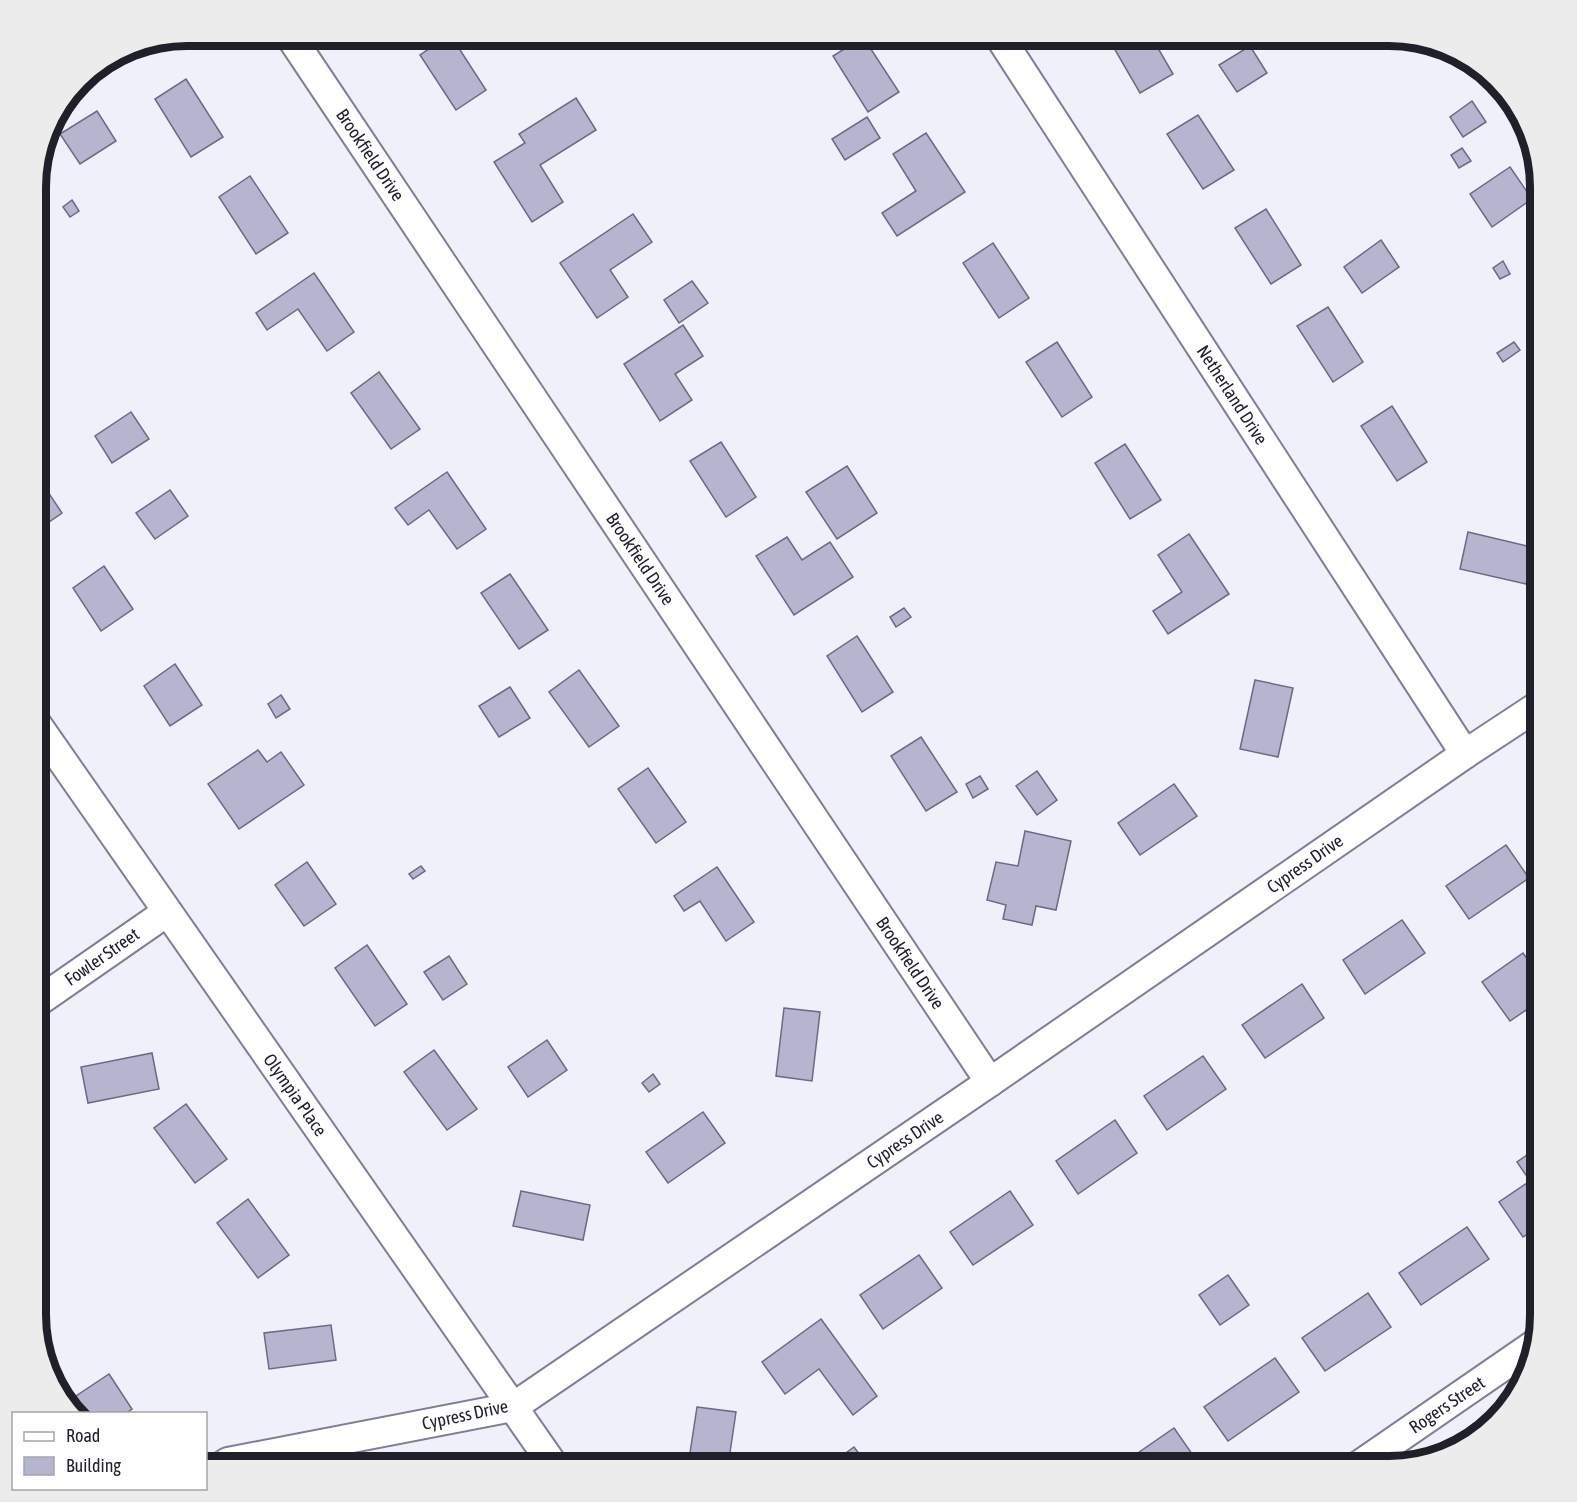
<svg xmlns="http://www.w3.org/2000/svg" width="1577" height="1502" viewBox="0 0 1577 1502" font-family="'Asap Condensed',sans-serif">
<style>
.building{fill:#b5b5d0;stroke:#6b6a83;stroke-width:1.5}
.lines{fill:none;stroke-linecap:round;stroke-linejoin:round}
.street-casing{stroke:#7e7e97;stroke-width:32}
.street{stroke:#fff;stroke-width:28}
.labels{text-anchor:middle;stroke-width:4.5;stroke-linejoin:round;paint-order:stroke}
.street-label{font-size:18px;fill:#20202a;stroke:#fefefe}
.rim{fill:none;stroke:#20202a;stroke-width:8}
</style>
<rect width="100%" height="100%" fill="#f0f0fb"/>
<g class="building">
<polygon points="448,36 451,36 486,90 456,110 420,55"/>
<polygon points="1107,36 1151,36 1173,74 1140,93"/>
<polygon points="863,37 899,92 868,112 833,56"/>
<polygon points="152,43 132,56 127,49 130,47"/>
<polygon points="1250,46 1267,73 1237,92 1219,65"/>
<polygon points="186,79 223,137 191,157 155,99"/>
<polygon points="576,98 596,130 540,165 563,202 532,222 494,162 525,143 519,134"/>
<polygon points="1472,101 1486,122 1463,137 1450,117"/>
<polygon points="97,111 116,141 80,164 60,134"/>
<polygon points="1198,115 1234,170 1203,189 1167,134"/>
<polygon points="867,117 880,138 845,160 832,139"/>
<polygon points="926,133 965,192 897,236 882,213 916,191 893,154"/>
<polygon points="1462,148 1471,161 1459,168 1451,155"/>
<polygon points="1510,167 1532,199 1492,227 1470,194"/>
<polygon points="250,176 288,233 256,254 219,197"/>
<polygon points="72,200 79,211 70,217 63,207"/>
<polygon points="1266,209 1301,265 1271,284 1235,228"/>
<polygon points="633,214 652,242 610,270 628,297 597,318 560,263"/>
<polygon points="1381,240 1399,267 1362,293 1344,267"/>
<polygon points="993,243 1029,298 999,318 963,263"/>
<polygon points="1503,261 1510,274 1500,279 1493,268"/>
<polygon points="314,273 354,332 327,351 298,309 267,330 256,313"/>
<polygon points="692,281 708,303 679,323 664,300"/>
<polygon points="1328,307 1363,362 1333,382 1297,326"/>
<polygon points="683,325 703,356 675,374 692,400 660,421 624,364"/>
<polygon points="1057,342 1092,397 1062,417 1026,362"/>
<polygon points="1514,342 1520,350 1503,362 1497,353"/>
<polygon points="379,372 420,429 391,449 351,393"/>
<polygon points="1392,406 1427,462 1397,481 1361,426"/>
<polygon points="131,412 149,439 112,463 95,436"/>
<polygon points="721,442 756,497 726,517 690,461"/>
<polygon points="1125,444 1161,500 1130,519 1095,463"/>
<polygon points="847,466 877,513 837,539 806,492"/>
<polygon points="447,472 486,529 457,549 429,510 408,525 395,508"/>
<polygon points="36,474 62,513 36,531"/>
<polygon points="170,490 188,516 155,539 136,513"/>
<polygon points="1468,532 1535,548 1526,584 1460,569"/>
<polygon points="1189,534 1229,594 1168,634 1153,611 1182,592 1158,555"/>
<polygon points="787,537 802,560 830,542 853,577 794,615 756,556"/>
<polygon points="104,566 133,609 101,631 73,588"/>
<polygon points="510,574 548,630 519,649 481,593"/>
<polygon points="904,608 911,617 896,627 890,617"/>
<polygon points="857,636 893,692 862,712 827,656"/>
<polygon points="175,664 202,705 170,726 144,686"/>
<polygon points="579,670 619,726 589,747 549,692"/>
<polygon points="1255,680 1293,688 1278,757 1240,749"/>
<polygon points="510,687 530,718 499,737 479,706"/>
<polygon points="281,695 290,709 276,718 268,704"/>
<polygon points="921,737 957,792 926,811 891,756"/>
<polygon points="258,750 267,762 281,752 304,785 239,829 208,784"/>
<polygon points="648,768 686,822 656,843 618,789"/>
<polygon points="1037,771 1057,800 1037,815 1016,786"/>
<polygon points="980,776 988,789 973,798 966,784"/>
<polygon points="1174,784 1197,816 1140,855 1118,823"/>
<polygon points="1025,831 1071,841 1056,910 1036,906 1032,925 1003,919 1006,905 987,900 996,862 1018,866"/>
<polygon points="1506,845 1529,878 1469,919 1446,886"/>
<polygon points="307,862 336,904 304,926 275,885"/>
<polygon points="421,866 425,871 413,879 409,874"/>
<polygon points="717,867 754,922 726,941 700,901 684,911 674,896"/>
<polygon points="1402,920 1425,953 1365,994 1343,960"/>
<polygon points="367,945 407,1004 375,1026 335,968"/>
<polygon points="1541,947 1541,968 1531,954"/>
<polygon points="1523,953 1541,978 1541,1000 1510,1021 1482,982"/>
<polygon points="449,956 467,984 443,1000 424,972"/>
<polygon points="1302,984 1324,1018 1265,1058 1242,1025"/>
<polygon points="784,1008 820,1012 812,1081 776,1076"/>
<polygon points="547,1040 567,1070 528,1097 508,1067"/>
<polygon points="434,1050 477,1109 447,1130 404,1072"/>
<polygon points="152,1053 159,1089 88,1103 81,1067"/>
<polygon points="1203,1056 1226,1089 1167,1130 1144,1096"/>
<polygon points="653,1074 660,1084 649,1092 642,1083"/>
<polygon points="186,1104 227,1159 195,1183 154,1128"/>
<polygon points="703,1112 725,1143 668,1183 646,1152"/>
<polygon points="1115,1120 1137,1153 1078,1194 1056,1161"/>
<polygon points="1541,1145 1541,1225 1523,1237 1499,1202 1530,1181 1517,1162"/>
<polygon points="521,1191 590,1205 583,1240 513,1226"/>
<polygon points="1010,1191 1033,1225 973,1265 950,1232"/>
<polygon points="248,1199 289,1255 258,1278 217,1223"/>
<polygon points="1467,1227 1489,1259 1421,1305 1399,1273"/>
<polygon points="919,1255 942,1288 883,1329 860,1295"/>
<polygon points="1228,1275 1249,1305 1220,1325 1199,1295"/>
<polygon points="1368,1293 1391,1327 1325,1371 1302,1338"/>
<polygon points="821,1319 877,1396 853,1415 819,1369 785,1394 762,1362"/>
<polygon points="331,1325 336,1360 269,1369 264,1333"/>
<polygon points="1275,1358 1299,1392 1228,1441 1204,1407"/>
<polygon points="109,1374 132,1409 125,1414 75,1414 67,1402"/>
<polygon points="697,1407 736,1412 728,1466 688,1466"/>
<polygon points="1174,1428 1197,1461 1191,1466 1119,1466"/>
<polygon points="854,1447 868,1466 828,1466"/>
</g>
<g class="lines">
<g class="street-casing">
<g id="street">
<polyline points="290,36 990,1082"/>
<polyline points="999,36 1465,754"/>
<polyline points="36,723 554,1466"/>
<polyline points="36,1003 167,912"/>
<polyline points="222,1466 228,1462 513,1407 990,1082 1465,754 1541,704"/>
<polyline points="1358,1466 1535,1344"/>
</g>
</g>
<use href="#street" class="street"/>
</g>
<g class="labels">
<g class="street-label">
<text transform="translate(370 155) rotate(56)" y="6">Brookfield Drive</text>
<text transform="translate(1232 395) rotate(57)" y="6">Netherland Drive</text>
<text transform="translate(640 559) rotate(56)" y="6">Brookfield Drive</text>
<text transform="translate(1305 864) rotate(-35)" y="6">Cypress Drive</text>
<text transform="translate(102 957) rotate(-35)" y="6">Fowler Street</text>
<text transform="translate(910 963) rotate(56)" y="6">Brookfield Drive</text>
<text transform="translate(295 1095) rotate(55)" y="6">Olympia Place</text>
<text transform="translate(905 1140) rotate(-34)" y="6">Cypress Drive</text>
<text transform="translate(1447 1405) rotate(-34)" y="6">Rogers Street</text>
<text transform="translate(465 1415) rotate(-12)" y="6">Cypress Drive</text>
</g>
</g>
<path d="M0 0H1577V1502H0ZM187 46H1389A141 141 0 0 1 1530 187V1315A141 141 0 0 1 1389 1456H187A141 141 0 0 1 46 1315V187A141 141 0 0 1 187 46Z" fill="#ececed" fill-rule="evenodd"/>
<path class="rim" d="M187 46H1389A141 141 0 0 1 1530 187V1315A141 141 0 0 1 1389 1456H187A141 141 0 0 1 46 1315V187A141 141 0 0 1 187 46Z"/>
<rect x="12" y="1412" width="195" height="78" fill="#fefefe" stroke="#a5a5a9" stroke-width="1.5"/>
<rect x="24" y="1432" width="30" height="9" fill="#ffffff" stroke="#a5a5a9" stroke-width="1.5"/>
<text x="66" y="1442" font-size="18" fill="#20202a">Road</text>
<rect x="24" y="1457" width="30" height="18" fill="#b5b5d0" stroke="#a5a5a9" stroke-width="1.5"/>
<text x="66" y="1472" font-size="18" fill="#20202a">Building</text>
</svg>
